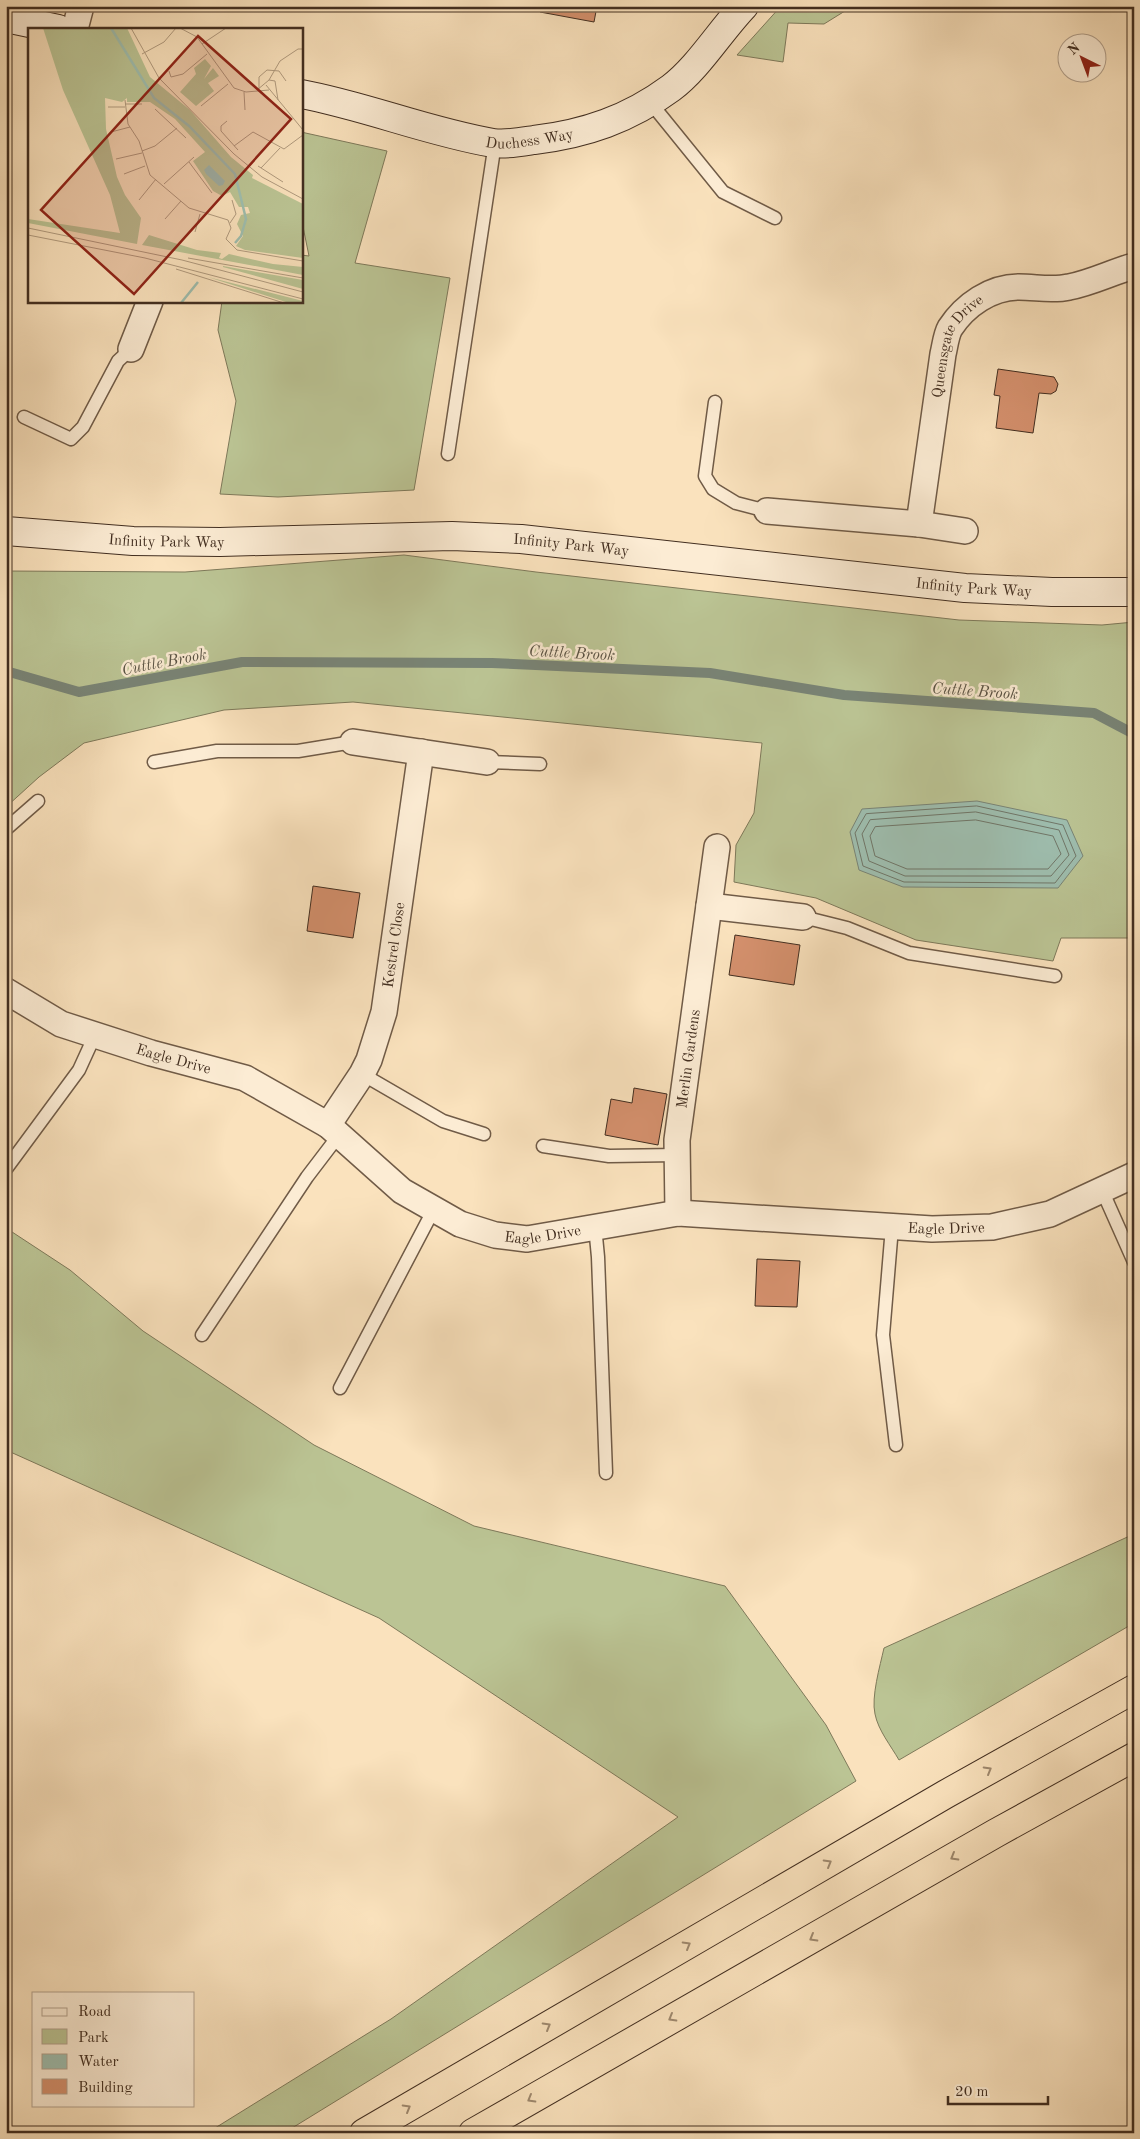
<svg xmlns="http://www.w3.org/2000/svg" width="1140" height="2139" viewBox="0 0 1140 2139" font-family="'Old Standard TT',serif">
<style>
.green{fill:#bbc494;stroke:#7e795a}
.water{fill:#9ebeaf;stroke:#798476}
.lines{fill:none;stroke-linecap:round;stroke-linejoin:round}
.shore{stroke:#707668;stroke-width:1}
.stream{stroke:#798476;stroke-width:10}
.building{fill:#d4906d;stroke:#422e20}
.lane-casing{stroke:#705b47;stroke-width:15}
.street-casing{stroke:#705b47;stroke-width:28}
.secondary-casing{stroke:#422e20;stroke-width:30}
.highway-casing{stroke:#422e20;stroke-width:30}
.lane{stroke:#fcecd4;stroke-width:12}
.street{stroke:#fcecd4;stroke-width:25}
.secondary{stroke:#fcecd4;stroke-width:28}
.highway{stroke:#fae2bd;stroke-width:28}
.oneway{stroke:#9e886e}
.labels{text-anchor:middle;stroke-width:5;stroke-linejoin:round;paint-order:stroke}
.street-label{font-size:15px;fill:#422e20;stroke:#fcecd4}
.water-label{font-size:16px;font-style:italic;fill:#595244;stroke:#fcecd4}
.inset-river{fill:none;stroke:#9ebeaf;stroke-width:2.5}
.inset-road{fill:none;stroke:#b09a7e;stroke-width:1}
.view{fill:#8f2418;fill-opacity:0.15;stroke:#8f2418;stroke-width:2.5}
.inset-edge{fill:none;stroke:#422e20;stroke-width:2.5}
</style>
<rect width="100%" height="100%" fill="#fae2bd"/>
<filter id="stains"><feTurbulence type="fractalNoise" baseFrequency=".004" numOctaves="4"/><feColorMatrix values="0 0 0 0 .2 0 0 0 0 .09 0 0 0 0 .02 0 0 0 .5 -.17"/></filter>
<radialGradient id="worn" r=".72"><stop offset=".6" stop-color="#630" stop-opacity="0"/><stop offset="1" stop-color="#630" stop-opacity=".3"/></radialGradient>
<g class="green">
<polygon points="781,6 853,6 824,24 788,23 783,62 737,55"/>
<polygon points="301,132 387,151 355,263 450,278 414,490 278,497 220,494 236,401 218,330 222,301 301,301 301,255 309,256 301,217"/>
<polygon points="404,555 536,572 959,620 1102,625 1134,622 1134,938 1061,938 1053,961 916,940 816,898 734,882 736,845 754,813 762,743 353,702 224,710 84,743 39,777 6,807 6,571 185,572"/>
<polygon points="6,1228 70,1270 143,1331 314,1445 474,1526 725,1586 826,1725 856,1781 284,2133 207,2133 391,2019 678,1817 379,1618 6,1450"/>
<path d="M1134,1534V1623L899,1760C891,1746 878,1730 875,1714C871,1697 880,1666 884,1648Z"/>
</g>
<polygon class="water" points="977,801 1067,820 1083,856 1058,888 903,887 859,870 850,832 862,809"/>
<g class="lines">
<g class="shore">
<polygon points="977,806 1063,825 1076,856 1055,883 904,882 863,866 855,833 866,814"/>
<polygon points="976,812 1059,830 1069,855 1051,876 905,876 869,861 862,834 870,820"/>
<polygon points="976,820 1053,836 1061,854 1048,869 907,869 875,856 870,836 875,827"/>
</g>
<polyline class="stream" points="6,671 79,692 242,662 492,663 710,673 844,695 1094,713 1134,734"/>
</g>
<g class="building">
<polygon points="541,6 597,6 594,22 540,12"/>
<polygon points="998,369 1054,377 1058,384 1056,391 1051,394 1039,393 1033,433 996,428 1000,396 994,395"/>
<polygon points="313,886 360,893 353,938 307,931"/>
<polygon points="735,935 800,945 794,985 729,975"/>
<polygon points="634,1088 667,1094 658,1145 605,1135 611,1099 632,1103"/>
<polygon points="757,1259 800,1261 797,1307 755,1306"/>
</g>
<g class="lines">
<g class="lane-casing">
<g id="lane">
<polyline points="650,102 723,192 775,218"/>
<polyline points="715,402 705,476 713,489 736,503 767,511"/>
<polyline points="24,417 71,439 83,427 118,361 131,349"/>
<polyline points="448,454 495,143"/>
<polyline points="154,762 217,751 298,751 353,742"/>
<polyline points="487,762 540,764"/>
<polyline points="6,829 38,801"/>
<polyline points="803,917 847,928 909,953 1055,976"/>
<polyline points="362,1074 443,1121 484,1134"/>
<polyline points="543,1146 609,1156 677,1155"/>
<polyline points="6,1169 79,1070 95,1035"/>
<polyline points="1102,1190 1134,1262"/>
<polyline points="595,1226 598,1257 606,1473"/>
<polyline points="892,1227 883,1335 896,1445"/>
<polyline points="202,1335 307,1177 339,1135"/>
<polyline points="340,1388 434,1209"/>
</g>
</g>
<g class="street-casing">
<g id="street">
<polyline points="75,29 81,6"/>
<polyline points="131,349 150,301"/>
<polyline points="767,511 919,524 965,531"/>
<path id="s1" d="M919,524L943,354C945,346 946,335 950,328C965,305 991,287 1019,287C1036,287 1052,291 1069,287C1091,283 1112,272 1134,266"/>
<polyline points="353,742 487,762"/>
<polyline points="709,906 803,917"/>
<path id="s2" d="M6,991L61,1024L151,1053L245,1078L328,1125L402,1191L460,1224L495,1235L527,1239L678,1213L932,1229L992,1227L1050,1214L1134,1175"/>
<path id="s3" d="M328,1125L362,1074L369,1060L384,1012L421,752"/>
<path id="s4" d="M678,1213L677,1140L717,847"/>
</g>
</g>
<g class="secondary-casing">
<g id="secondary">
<polyline points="6,18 58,29"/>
<path id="s5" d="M301,94C366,106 428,132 493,143C505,145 521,142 534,140C585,134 629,119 671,88C698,68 720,31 744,6"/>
<path id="s6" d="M6,531L133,541L220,542L452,536L521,539L965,588L1052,592H1134"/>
</g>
</g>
<g class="highway-casing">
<g id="highway">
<polyline points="364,2133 946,1794 1134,1689"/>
<polyline points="473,2133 996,1833 1134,1757"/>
</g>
</g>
<use href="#lane" class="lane"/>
<use href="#street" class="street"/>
<use href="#secondary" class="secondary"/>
<use href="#highway" class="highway"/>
</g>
<defs><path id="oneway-chevron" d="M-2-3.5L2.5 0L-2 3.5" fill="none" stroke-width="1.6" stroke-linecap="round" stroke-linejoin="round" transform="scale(1.25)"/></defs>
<g class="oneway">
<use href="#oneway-chevron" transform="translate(988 1770) rotate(-30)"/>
<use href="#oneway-chevron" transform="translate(954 1857) rotate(150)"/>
<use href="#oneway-chevron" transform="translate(828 1863) rotate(-30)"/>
<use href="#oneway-chevron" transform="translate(813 1938) rotate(150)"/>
<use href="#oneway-chevron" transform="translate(687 1945) rotate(-30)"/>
<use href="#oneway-chevron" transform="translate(672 2018) rotate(150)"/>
<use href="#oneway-chevron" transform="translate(547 2026) rotate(-30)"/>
<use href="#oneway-chevron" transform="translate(531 2099) rotate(150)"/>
<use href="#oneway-chevron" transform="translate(407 2108) rotate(-30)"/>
</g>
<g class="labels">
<g class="street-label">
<text dy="5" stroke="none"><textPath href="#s5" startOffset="235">Duchess Way</textPath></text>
<text dy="5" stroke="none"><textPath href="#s1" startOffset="185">Queensgate Drive</textPath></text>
<text dy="5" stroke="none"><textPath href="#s6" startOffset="161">Infinity Park Way</textPath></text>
<text dy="5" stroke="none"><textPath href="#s6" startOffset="566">Infinity Park Way</textPath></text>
<text dy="5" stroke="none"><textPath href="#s6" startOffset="971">Infinity Park Way</textPath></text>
<text dy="5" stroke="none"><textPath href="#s3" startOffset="195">Kestrel Close</textPath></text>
<text dy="5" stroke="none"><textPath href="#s2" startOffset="182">Eagle Drive</textPath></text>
<text dy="5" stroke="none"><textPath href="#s4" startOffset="155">Merlin Gardens</textPath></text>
<text dy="5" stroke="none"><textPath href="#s2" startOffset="1008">Eagle Drive</textPath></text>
<text dy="5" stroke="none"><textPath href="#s2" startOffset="602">Eagle Drive</textPath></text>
</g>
<g class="water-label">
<text transform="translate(572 652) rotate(3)" y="6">Cuttle Brook</text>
<text transform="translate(164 661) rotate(-11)" y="6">Cuttle Brook</text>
<text transform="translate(975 690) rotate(4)" y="6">Cuttle Brook</text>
</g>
</g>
<g transform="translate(28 28)">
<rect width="275" height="275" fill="#fae2bd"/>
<path d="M15,0H99L122,49L162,82L203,129L225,147L224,150L275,176V230L217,222L208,218L215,208L209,196L213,187L222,185L220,179H211L202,164L194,168L185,163L165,133L177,124L147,91L122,74H99V70L94,74L77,70L78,101L89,149L97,167L113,190L109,216L0,195V191L92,205L82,167L35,62ZM177,31L183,38L176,51L185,40L191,48L180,55L186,63L168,78L152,64L168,46L166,40ZM121,207L169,222L193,225L191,230L194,231L201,226L245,236L275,239V247L114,217ZM195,238L275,252V261L195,239ZM180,249L275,273V275H261Z" fill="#bbc494"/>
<path d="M181,137L197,153L195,157L191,158L178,146L176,142Z" fill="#9ebeaf"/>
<path class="inset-river" d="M83,0L126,70L161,98L207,146L218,191L213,208L207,215M153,275L170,254"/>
<path class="inset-road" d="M103,0L131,50L206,126L234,149L275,171M152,0L169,9L206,60L218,64L241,62M174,16L198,0M114,26L136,14L148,0M141,43L143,49L155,46L179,26M241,52L252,33L270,21H275M238,57L275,102M231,61V49L239,42L251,43L258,53M229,62L241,52L247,53L250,72M216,64L217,82M97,72L100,96L111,113L122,147L161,180L200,192L203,200L198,211L209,222L275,233M97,76H114M173,78L200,56M80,79H97M127,81L158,110M199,93L193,98V103L210,122M83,104L102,99M206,118L225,104L256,121L275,107M114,123L127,118L149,100M88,131L114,125M161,134L184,165M230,138L255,154M233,140L252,120M96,146L117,138M136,156L166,129M111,172L128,151M137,191L153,173M202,195L208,186L204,172M0,200L154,232L275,264M167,204L172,186M0,207L117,230L275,271M160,230L275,250M148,241L256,275"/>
<path class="view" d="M170,8L263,91L106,266L13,182Z"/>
<rect width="275" height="275" class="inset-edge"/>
</g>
<rect width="1140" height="2139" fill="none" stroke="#fae2bd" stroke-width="25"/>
<rect x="8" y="8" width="1125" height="2124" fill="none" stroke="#422e20" stroke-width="2.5"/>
<rect x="12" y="12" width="1115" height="2114" fill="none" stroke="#422e20"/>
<rect x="32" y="1992" width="162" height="115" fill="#fcecd4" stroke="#b2a08c"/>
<rect x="42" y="2008" width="25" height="8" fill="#fcecd4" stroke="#b2a08c"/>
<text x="78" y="2016" font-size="15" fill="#422e20">Road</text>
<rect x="42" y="2029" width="25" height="15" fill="#bbc494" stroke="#b2a08c"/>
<text x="78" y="2042" font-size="15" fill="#422e20">Park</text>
<rect x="42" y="2054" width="25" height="15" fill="#9ebeaf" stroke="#b2a08c"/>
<text x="78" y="2066" font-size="15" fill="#422e20">Water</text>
<rect x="42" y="2079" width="25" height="15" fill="#d4906d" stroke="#b2a08c"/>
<text x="78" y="2092" font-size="15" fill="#422e20">Building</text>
<g transform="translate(1082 58) rotate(318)"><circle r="24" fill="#fcecd4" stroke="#b2a08c"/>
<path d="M0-4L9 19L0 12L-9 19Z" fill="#8f2418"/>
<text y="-8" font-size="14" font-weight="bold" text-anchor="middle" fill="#422e20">N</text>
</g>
<path d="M948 2096v8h100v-8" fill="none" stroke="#422e20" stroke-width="2.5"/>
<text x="955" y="2096" font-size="15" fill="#422e20" stroke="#fcecd4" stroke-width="4" paint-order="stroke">20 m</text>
<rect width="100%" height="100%" filter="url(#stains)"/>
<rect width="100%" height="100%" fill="url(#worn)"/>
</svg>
